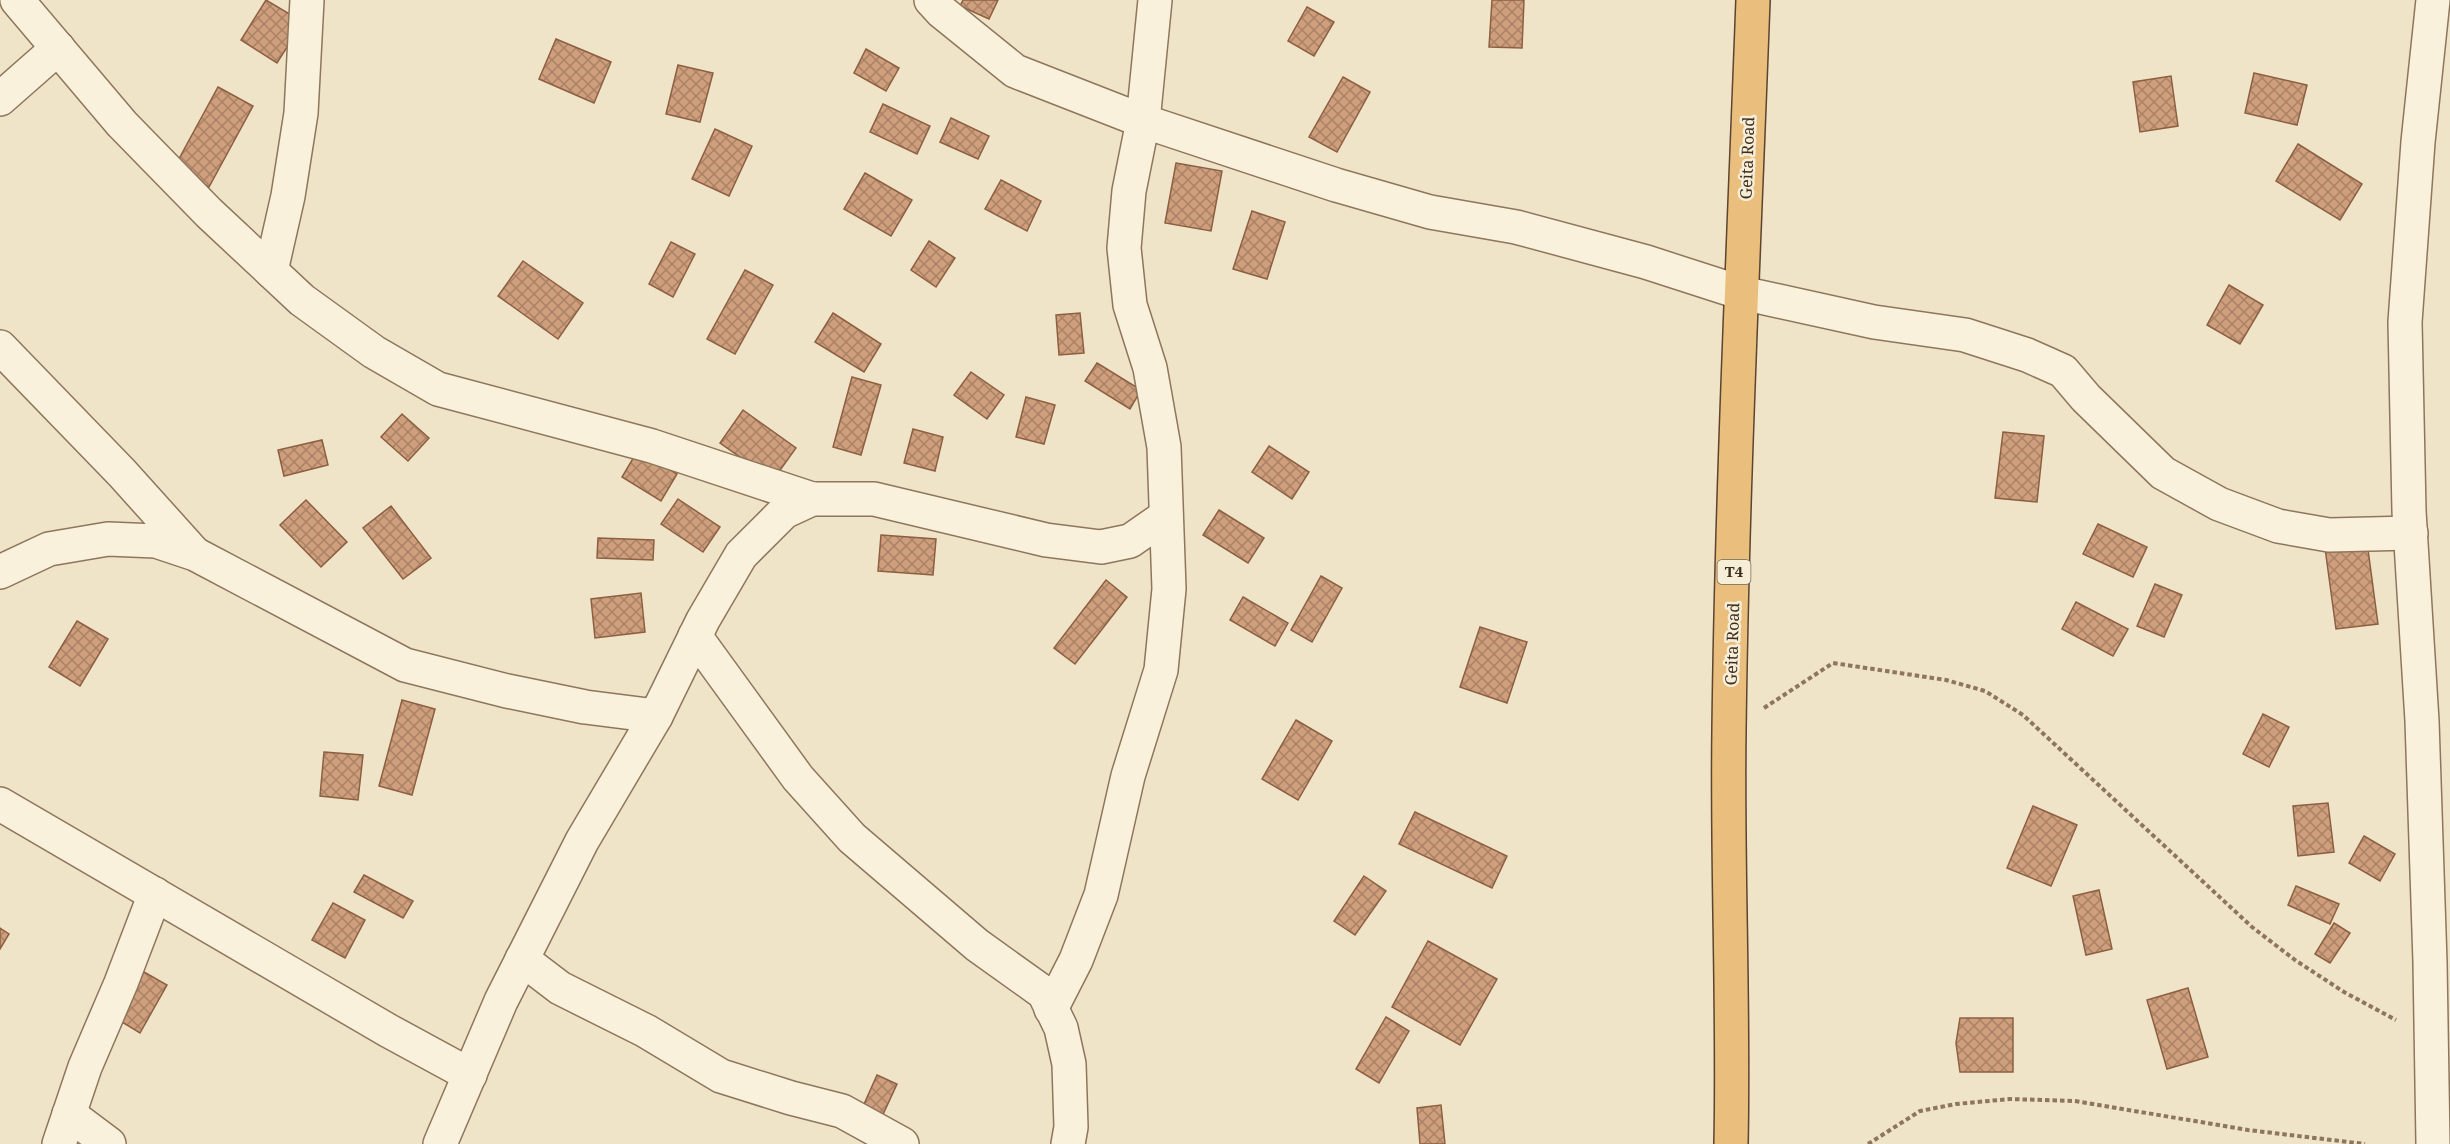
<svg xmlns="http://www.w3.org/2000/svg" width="2450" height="1144" viewBox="0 0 2450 1144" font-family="'Noto Serif',serif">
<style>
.building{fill:url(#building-cross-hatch);stroke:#8d5f41;stroke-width:1.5}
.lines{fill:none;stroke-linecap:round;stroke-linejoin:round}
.minor-casing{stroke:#8d765c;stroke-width:36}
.trunk-casing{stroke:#5b4430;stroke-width:36}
.path{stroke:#8d765c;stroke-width:4;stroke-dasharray:4.5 3;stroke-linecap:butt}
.minor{stroke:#faf1dc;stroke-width:33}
.trunk{stroke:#eabe7c;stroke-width:33}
.labels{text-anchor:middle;stroke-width:5;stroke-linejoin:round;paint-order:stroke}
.shield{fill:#f7eed8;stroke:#756857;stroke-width:1.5}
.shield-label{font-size:15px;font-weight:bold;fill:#3d2e20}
.street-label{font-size:16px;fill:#3d2e20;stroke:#f7eed8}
</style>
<defs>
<pattern id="building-cross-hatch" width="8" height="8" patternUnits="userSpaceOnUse" patternTransform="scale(1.5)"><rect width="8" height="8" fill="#cf9f7d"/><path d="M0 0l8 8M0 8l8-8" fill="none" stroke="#a98266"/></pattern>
</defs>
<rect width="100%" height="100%" fill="#f0e4c8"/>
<g class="building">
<polygon points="266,0 303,22 277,63 241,40"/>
<polygon points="963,0 998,0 989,19 960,6"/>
<polygon points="1492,0 1524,0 1522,48 1489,47"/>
<polygon points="1307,7 1334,22 1314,56 1288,41"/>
<polygon points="556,39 611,62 594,103 539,79"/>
<polygon points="866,49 899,68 886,91 854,73"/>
<polygon points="678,65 713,73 700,122 666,114"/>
<polygon points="2254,73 2307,85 2297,125 2245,113"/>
<polygon points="2171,76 2178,126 2140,132 2133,82"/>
<polygon points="1343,77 1370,92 1337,152 1309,137"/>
<polygon points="218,87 253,106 209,187 174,168"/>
<polygon points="883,104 930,126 917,154 870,132"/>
<polygon points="951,118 989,136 978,159 940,142"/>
<polygon points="715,129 752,146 729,196 692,179"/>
<polygon points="2298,144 2362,184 2340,220 2276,181"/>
<polygon points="1176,163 1222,171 1211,231 1165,223"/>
<polygon points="865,173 912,200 891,236 844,209"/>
<polygon points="1001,180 1041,201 1027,231 985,209"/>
<polygon points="1252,211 1285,222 1267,279 1233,269"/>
<polygon points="929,241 955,258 936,287 911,270"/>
<polygon points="671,242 695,254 673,297 649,284"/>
<polygon points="523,261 583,303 558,339 498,296"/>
<polygon points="745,270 773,285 735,354 707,339"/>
<polygon points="2229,285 2263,305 2240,344 2207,325"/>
<polygon points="833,313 881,344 864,372 815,342"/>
<polygon points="1080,313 1084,353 1059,355 1056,315"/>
<polygon points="1097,363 1141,390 1130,409 1085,381"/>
<polygon points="971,372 1004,395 987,419 954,395"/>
<polygon points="852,377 881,385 861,455 833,447"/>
<polygon points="1026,397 1055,405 1044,444 1016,437"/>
<polygon points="743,410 796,448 773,480 720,443"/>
<polygon points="402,414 429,438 408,461 381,437"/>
<polygon points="913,429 943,437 935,471 904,463"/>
<polygon points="2003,432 2044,436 2037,502 1995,498"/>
<polygon points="322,440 328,465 284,476 278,450"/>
<polygon points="1269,446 1309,472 1292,499 1252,472"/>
<polygon points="638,450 677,474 661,501 622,477"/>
<polygon points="678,499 720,527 703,552 661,524"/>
<polygon points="306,500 347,542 321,567 280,525"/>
<polygon points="391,506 431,558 403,579 363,528"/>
<polygon points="1219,510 1264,538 1248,563 1203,535"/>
<polygon points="2098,524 2147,547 2133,577 2083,554"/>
<polygon points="881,535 936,539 933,575 878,571"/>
<polygon points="598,538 654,540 653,560 597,558"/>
<polygon points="2367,542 2378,624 2336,629 2325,548"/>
<polygon points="1321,576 1342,588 1312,642 1291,630"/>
<polygon points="1106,580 1127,597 1075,664 1054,648"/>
<polygon points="2155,584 2182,595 2164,637 2137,626"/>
<polygon points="641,593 645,632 595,638 591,599"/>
<polygon points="1243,597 1288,623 1275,646 1230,620"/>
<polygon points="2076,602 2128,629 2113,656 2062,629"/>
<polygon points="77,621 108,639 80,686 49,667"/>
<polygon points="1480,627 1527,642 1507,703 1460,687"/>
<polygon points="402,700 435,709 412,795 379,786"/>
<polygon points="2263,714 2289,727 2269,767 2243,754"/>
<polygon points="1296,720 1332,741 1298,800 1262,779"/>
<polygon points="324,752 363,755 358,800 320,796"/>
<polygon points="2328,803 2334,852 2298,856 2293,806"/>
<polygon points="2033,806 2077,825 2051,886 2007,868"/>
<polygon points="1415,812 1507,856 1492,888 1399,844"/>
<polygon points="2364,836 2395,854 2380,881 2349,863"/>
<polygon points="364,875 413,901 403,918 354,892"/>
<polygon points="1364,876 1386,891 1355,935 1334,921"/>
<polygon points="2296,886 2339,904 2330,924 2288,905"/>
<polygon points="2099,890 2112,949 2086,955 2073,896"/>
<polygon points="333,903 365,920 345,958 312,940"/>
<polygon points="2334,923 2350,933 2330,963 2315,954"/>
<polygon points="0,928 9,934 0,949"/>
<polygon points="1428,941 1497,979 1460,1045 1392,1007"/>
<polygon points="144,972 167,985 140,1033 117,1019"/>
<polygon points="2188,988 2208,1057 2167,1069 2147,1000"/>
<polygon points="1386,1017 1409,1031 1379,1083 1356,1069"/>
<polygon points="1960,1018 2013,1018 2013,1072 1960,1072 1956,1043"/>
<polygon points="877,1075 897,1084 880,1121 861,1111"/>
<polygon points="1441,1105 1445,1144 1420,1144 1417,1108"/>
</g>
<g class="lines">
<g class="minor-casing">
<g id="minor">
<polyline points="17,0 122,124 209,213 302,300 374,352 438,389 652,446 812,499"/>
<polyline points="931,0 942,12 1015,71 1143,121 1336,185 1430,212 1516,227 1646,262 1742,293 1874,322 1965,335 2027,355 2063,371 2086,398 2163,473 2219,504 2278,526 2329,535 2411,533"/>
<polyline points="2433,0 2418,142 2405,322 2409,511 2422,721 2430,962 2433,1144"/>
<polyline points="0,99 58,48"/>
<polyline points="271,271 288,196 301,113 307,0"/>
<polyline points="0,347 122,473 194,553"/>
<polyline points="0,572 49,549 108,539 156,541 195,554 405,665 507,691 585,707 656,716"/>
<polyline points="695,636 798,778 852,838 977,945 1044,993 1061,1028 1069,1064 1071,1127 1068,1144"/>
<polyline points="0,804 389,1031 470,1075"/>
<polyline points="522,959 560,988 646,1031 721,1076 791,1098 842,1111 902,1144"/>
<polyline points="1051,1009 1076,960 1101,895 1128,776 1161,670 1169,589 1164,447 1150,368 1130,305 1124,248 1129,191 1143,121 1155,0"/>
<polyline points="69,1114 109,1144"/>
<polyline points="59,1144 85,1067 121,983 155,894"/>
<polyline points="440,1144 501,1001 582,841 656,716 703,620 741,555 784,512 812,499 874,499 1046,540 1101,547 1130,541 1166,516"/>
</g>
</g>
<g class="trunk-casing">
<path id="trunk" d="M1731,1144C1734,1006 1727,868 1729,730C1732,487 1744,243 1753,0"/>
</g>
<g class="path">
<polyline points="1764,708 1833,663 1946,680 1985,691 2023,715 2252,927 2295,960 2344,992 2396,1020"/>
<polyline points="1868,1144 1920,1111 1956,1104 2010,1099 2075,1101 2248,1130 2365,1144"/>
</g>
<use href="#minor" class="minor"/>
<use href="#trunk" class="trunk"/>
</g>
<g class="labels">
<rect class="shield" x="1717.5" y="560" width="33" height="24" rx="4.5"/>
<g class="shield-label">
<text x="1734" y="577">T4</text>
</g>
<g class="street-label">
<text transform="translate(1747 158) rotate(-88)" y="6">Geita Road</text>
<text transform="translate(1732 644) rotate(-88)" y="6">Geita Road</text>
</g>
</g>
</svg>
